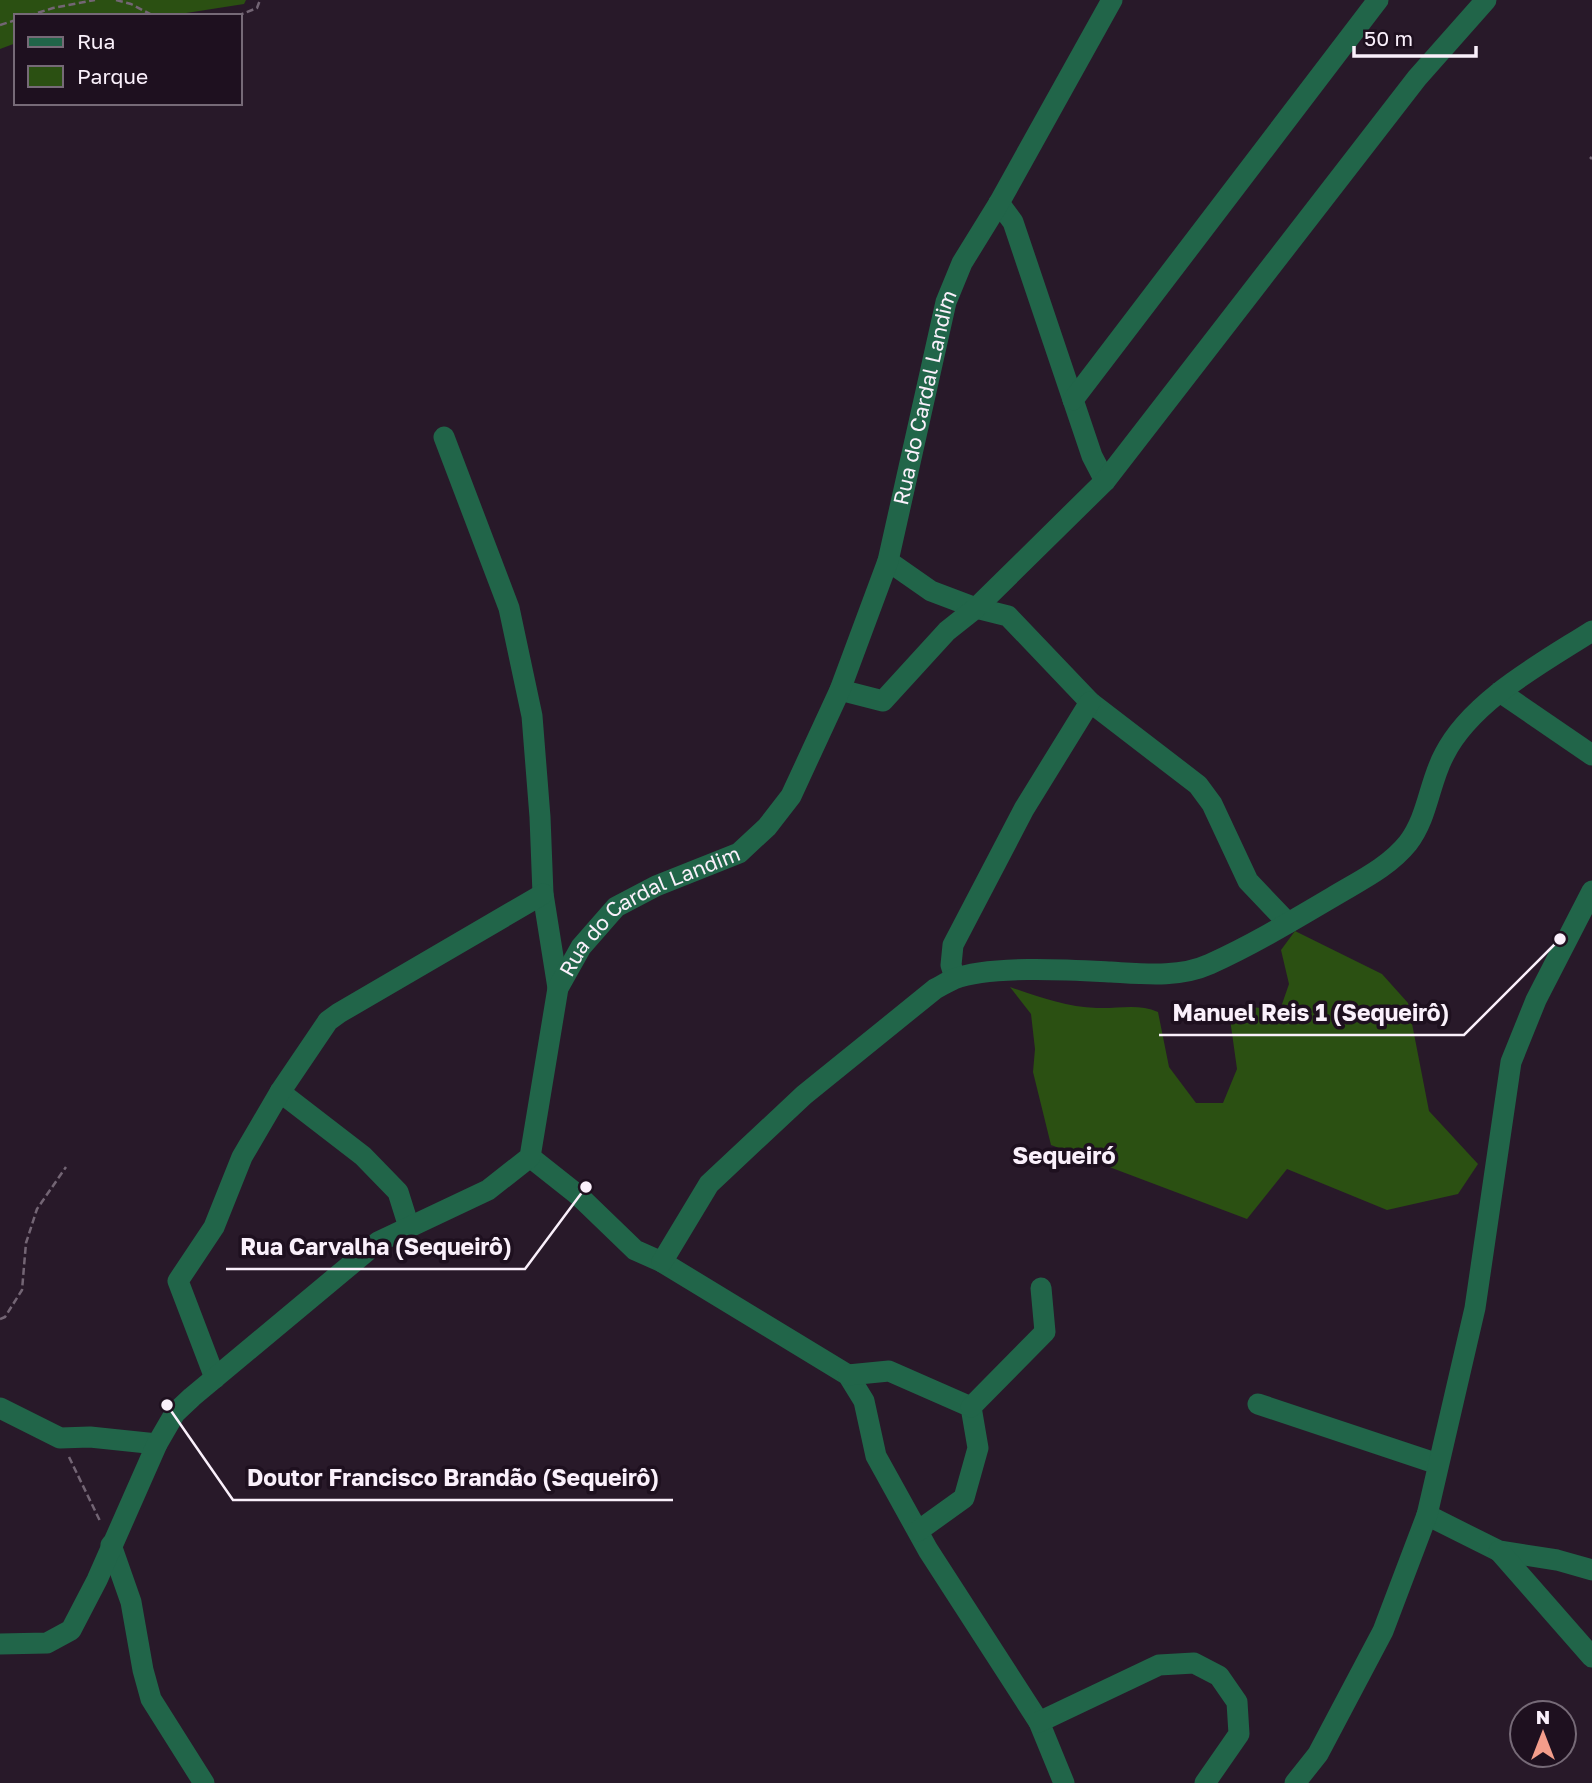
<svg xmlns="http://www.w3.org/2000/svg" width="1592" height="1783" viewBox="0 0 1592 1783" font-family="'Golos Text',sans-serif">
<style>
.green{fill:#2b5012}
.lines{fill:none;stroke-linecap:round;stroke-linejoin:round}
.path{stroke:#736574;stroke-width:2.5;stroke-dasharray:7 3.5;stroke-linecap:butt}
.minor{stroke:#216549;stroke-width:21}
.labels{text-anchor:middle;stroke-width:7;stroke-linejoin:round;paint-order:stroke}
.street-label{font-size:21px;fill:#faf0fb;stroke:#1e101f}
.quarter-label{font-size:24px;font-weight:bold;fill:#faf0fb;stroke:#1e101f}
.leader{fill:none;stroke:#faf0fb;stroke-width:2.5}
.callout-dot{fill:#faf0fb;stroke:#1e101f;stroke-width:2.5}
.callout-label{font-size:23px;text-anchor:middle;font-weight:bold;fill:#faf0fb;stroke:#1e101f;stroke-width:7;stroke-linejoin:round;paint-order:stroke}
</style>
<rect width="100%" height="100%" fill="#281929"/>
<g class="green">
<polygon points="0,0 246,0 244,4 167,16 16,16 16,43 0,49"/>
<path d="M1295,931L1382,974L1408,1003L1429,1111L1478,1164L1458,1194L1387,1210L1287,1169L1247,1219L1051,1145L1033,1072L1035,1049L1031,1014L1010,987C1039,997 1066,1007 1097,1008C1118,1009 1138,1003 1158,1012L1169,1067L1196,1103H1223L1237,1069L1230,1019L1242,1006L1280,1010L1289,984L1281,950Z"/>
</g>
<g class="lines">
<g class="path">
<polyline points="116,0 131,4 154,16"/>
<polyline points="28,16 53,8 95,0"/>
<polyline points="237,16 257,8 260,0"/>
<polyline points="0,25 16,20"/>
<polyline points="1590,157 1592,159"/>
<polyline points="0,1319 5,1317 22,1290 26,1243 37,1209 66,1167"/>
<polyline points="69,1457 101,1523"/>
</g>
<g class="minor">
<polyline points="999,203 1013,222 1092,456 1105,481"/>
<polyline points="1073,400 1378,0"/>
<polyline points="444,437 509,608 532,716 540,817 543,894 558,988"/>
<polyline points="888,561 931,591 976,608 1008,616 1090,702 1198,785 1212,804 1248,881 1288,923"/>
<polyline points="840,690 883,701 947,631 976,608 1105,481 1417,78 1486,0"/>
<polyline points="1500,692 1592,755"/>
<polyline points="955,978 951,965 953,945 1024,809 1090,702"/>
<polyline points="280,1092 363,1156 398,1192 409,1227"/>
<polyline points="530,1157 578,1195 635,1250 662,1262 848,1375 864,1401 876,1456 928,1550 1039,1722 1064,1783"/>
<path d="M662,1262L709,1184L804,1095L935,989C941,986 947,982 954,979C990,965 1072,970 1111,972C1144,974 1179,978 1210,964C1252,945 1292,921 1331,898C1357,882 1388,868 1408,843C1428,817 1429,783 1444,755C1471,701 1542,663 1592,631"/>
<polyline points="848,1375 889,1371 971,1407 978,1448 964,1498 918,1531"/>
<polyline points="215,1378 178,1281 214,1227 242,1157 280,1092 328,1021 339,1013 543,894"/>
<polyline points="1258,1404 1438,1464"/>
<polyline points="971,1407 1045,1332 1041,1288"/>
<polyline points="0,1408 60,1438 90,1437 157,1444"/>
<polyline points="1427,1515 1499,1551 1557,1560 1592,1570"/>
<polyline points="111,1545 131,1602 143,1670 151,1699 204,1783"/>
<polyline points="1499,1551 1592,1657"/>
<path id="s1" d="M0,1644L47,1643L71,1630L97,1580L157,1444L175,1413L192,1397L378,1242L488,1190L530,1157L558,988L581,947L616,907L656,886L739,853L767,827L791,796L840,690L888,561L946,302L962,263L999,203L1112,0"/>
<polyline points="1039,1722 1159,1665 1194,1663 1219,1676 1237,1702 1239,1734 1205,1783"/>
<polyline points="1295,1783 1318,1754 1383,1631 1427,1515 1475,1308 1511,1062 1536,1000 1592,891"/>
</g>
</g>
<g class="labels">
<g class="street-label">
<text dy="7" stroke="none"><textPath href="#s1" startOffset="1661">Rua do Cardal Landim</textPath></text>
<text dy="7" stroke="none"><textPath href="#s1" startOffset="1052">Rua do Cardal Landim</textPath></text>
</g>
<g class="quarter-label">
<text x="1064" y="1164">Sequeiró</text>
</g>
</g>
<path class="leader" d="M1560 939L1464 1035H1159M586 1187L525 1269H226M167 1405L233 1500H673"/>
<g class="callout-dot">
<circle cx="1560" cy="939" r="7"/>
<circle cx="586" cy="1187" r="7"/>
<circle cx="167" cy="1405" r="7"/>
</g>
<g class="callout-label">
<text x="1311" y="1021">Manuel Reis 1 (Sequeirô)</text>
<text x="376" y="1255">Rua Carvalha (Sequeirô)</text>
<text x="453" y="1486">Doutor Francisco Brandão (Sequeirô)</text>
</g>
<rect x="14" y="14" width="228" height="91" fill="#1e101f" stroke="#766a77" stroke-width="2"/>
<rect x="28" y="37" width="35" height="10" fill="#216549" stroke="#766a77" stroke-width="2"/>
<text x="77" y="49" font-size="21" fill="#faf0fb">Rua</text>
<rect x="28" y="66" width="35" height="21" fill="#2b5012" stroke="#766a77" stroke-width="2"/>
<text x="77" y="84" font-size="21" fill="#faf0fb">Parque</text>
<g transform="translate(1543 1734)"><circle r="33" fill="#1e101f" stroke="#766a77" stroke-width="2"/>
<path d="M0-5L12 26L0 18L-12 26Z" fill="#f49d8b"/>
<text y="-10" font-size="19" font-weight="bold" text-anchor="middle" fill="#faf0fb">N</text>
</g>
<path d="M1354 46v10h122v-10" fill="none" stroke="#faf0fb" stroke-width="3.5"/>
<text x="1364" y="46" font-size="21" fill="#faf0fb" stroke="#1e101f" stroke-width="5" paint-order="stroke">50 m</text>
</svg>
